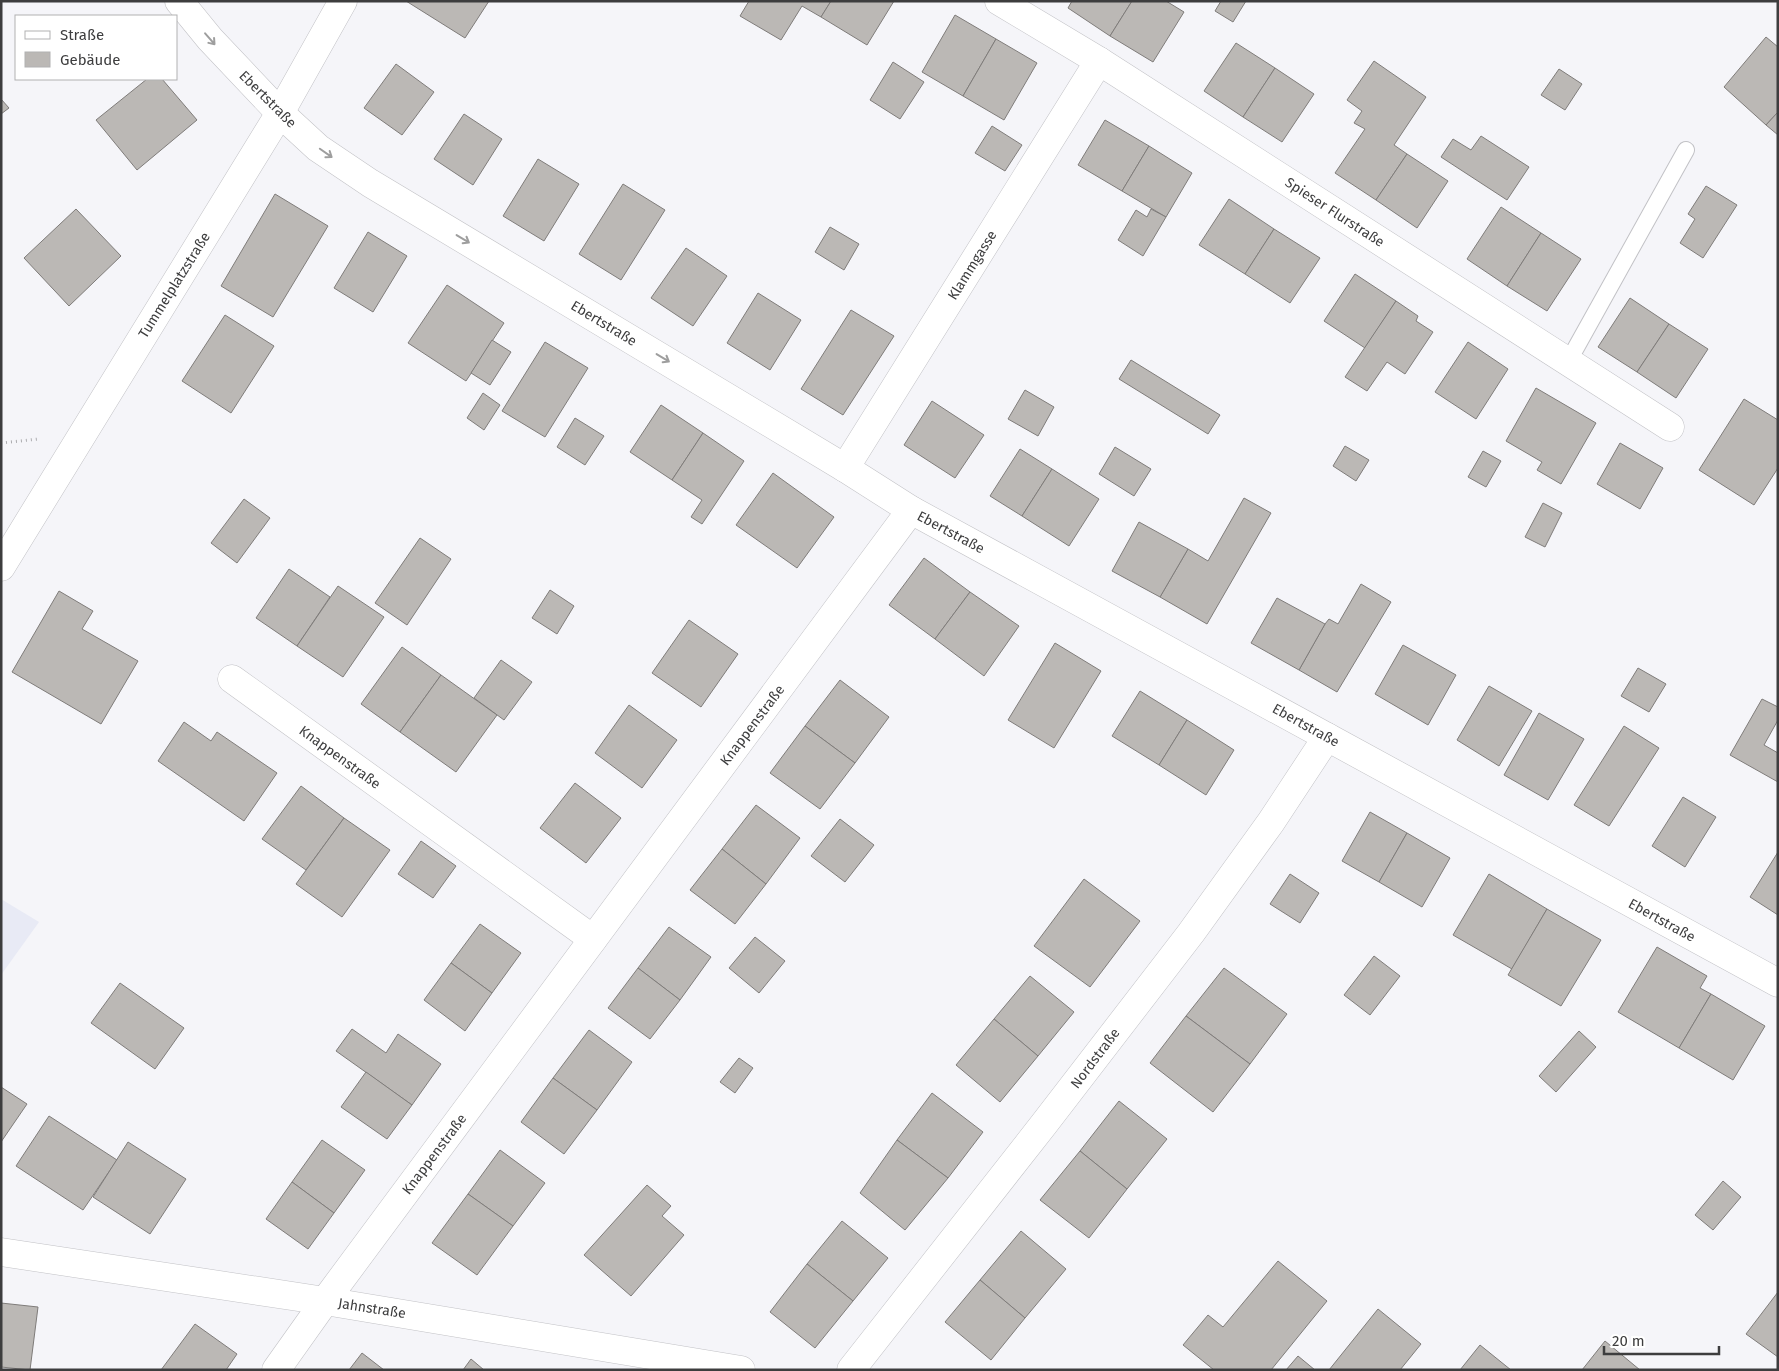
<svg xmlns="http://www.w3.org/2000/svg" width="1779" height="1371" viewBox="0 0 1779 1371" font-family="'Fira Sans',sans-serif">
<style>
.built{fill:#e8eaf5}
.building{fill:#bbb8b5;stroke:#7f7c7a}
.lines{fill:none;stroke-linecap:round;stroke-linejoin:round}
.service-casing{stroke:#c2c2c6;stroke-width:18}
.minor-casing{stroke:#c2c2c6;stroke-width:29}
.path{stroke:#acacaf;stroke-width:3;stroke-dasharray:1 4;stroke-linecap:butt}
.service{stroke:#fff;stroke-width:16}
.minor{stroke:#fff;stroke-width:28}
.oneway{stroke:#9e9e9e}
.labels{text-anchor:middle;stroke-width:4;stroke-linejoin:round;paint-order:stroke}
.street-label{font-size:14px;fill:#3d3d3e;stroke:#fff}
</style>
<rect width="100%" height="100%" fill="#f5f5f9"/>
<polygon class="built" points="1,899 39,922 1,975"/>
<g class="building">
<polygon points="406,1 489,1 465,38"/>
<polygon points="749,1 831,1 821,17 802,6 781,40 740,16"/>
<polygon points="831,1 894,1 867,45 821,17"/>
<polygon points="1072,1 1132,1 1110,36 1068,8"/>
<polygon points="1132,1 1166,1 1184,12 1153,62 1110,36"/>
<polygon points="1221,1 1246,1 1233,22 1215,11"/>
<polygon points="955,15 996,39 963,96 922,72"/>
<polygon points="1766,37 1778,47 1778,112 1766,125 1724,87"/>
<polygon points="996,39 1037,63 1004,120 963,96"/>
<polygon points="1236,43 1275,68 1243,117 1204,91"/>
<polygon points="1374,61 1426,97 1394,145 1407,154 1376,200 1335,173 1365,129 1354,123 1362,111 1347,100"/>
<polygon points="893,62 924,82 900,119 870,100"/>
<polygon points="396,64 434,92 402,135 364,108"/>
<polygon points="1275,68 1314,94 1282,142 1243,117"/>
<polygon points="1559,69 1582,84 1565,110 1541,95"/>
<polygon points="147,79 162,79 197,120 137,170 96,120"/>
<polygon points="1,99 9,108 1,114"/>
<polygon points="1778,112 1778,135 1766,125"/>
<polygon points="464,114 502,139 473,185 434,159"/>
<polygon points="1105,120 1149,146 1122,191 1078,165"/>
<polygon points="992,126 1022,145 1005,171 975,153"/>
<polygon points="1481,136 1529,167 1507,200 1441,157 1453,139 1471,150"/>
<polygon points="1149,146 1192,173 1166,217 1122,191"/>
<polygon points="1407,154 1448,181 1417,228 1376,200"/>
<polygon points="538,159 579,184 544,241 503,216"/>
<polygon points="623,184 665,210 621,280 579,254"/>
<polygon points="1706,186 1737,205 1703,258 1680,243 1695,219 1688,214"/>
<polygon points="275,194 328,226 273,317 221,286"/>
<polygon points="1229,199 1274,229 1245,274 1199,245"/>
<polygon points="1501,207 1541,233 1507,286 1467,259"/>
<polygon points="76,209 121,256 69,306 24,258"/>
<polygon points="1151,209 1166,217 1143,256 1118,240 1136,210 1147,217"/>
<polygon points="830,227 859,244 844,270 815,252"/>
<polygon points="1274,229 1320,258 1290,303 1245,274"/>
<polygon points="368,232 407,256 373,312 334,288"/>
<polygon points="1541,233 1581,259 1547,311 1507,286"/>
<polygon points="686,248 727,276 693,326 651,298"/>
<polygon points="1355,274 1396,301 1365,348 1324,321"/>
<polygon points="447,285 504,323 466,381 408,343"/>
<polygon points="758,293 801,320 770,370 727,343"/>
<polygon points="1630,298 1669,324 1637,372 1598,347"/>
<polygon points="1396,301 1418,316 1416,321 1433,332 1405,374 1387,362 1367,391 1345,377"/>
<polygon points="851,310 894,336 843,415 801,389"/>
<polygon points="225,315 274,346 231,413 182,381"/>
<polygon points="1669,324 1708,349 1676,398 1637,372"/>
<polygon points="492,340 511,352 490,385 471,373"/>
<polygon points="545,342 588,368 545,437 502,411"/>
<polygon points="1468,342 1508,369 1476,419 1435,392"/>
<polygon points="1131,360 1220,415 1208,434 1119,379"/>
<polygon points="1536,388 1596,423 1561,484 1537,470 1542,462 1506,441"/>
<polygon points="1025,390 1054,407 1038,436 1008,419"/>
<polygon points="483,393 500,405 484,430 467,418"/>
<polygon points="1744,399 1778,420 1778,468 1754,505 1699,470"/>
<polygon points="932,401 984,435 955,478 904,445"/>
<polygon points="661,405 703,433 672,480 630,452"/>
<polygon points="575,418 604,436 585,465 557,447"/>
<polygon points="703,433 744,461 702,524 691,517 702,500 672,480"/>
<polygon points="1620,443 1663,468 1640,509 1597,484"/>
<polygon points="1345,446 1369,460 1356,481 1333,466"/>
<polygon points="1115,447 1151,469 1134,496 1099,474"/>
<polygon points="1020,449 1052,469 1022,516 990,496"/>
<polygon points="1483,451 1501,461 1486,487 1468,477"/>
<polygon points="1052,469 1099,499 1069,546 1022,516"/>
<polygon points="773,473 834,517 797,568 736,525"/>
<polygon points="1244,498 1271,513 1207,624 1160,597 1188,549 1208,561"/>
<polygon points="244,499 270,518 237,563 211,543"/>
<polygon points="1543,503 1562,513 1545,547 1525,537"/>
<polygon points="1139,522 1188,549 1160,597 1112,571"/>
<polygon points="420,538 451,559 407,625 375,603"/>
<polygon points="924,558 970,592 935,639 889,605"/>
<polygon points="289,569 330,597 297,646 256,618"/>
<polygon points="1361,584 1391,602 1337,692 1299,670 1325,624 1329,619 1338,624"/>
<polygon points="338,586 384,617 343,677 297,646"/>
<polygon points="550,590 574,606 557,634 532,618"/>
<polygon points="59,591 93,611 82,629 138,661 101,724 12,672"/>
<polygon points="970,592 1019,626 984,676 935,639"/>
<polygon points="1277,598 1325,624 1299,670 1251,643"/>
<polygon points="689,620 738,654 701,707 652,673"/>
<polygon points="1055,643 1101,671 1054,748 1008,720"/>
<polygon points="1403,645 1456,675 1428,725 1375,694"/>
<polygon points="402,647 441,675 400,732 361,704"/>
<polygon points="501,660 532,682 504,720 474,698"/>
<polygon points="1638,668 1666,684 1649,712 1621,696"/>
<polygon points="441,675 497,715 456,772 400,732"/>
<polygon points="840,680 889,717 855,763 805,726"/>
<polygon points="1489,686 1532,711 1499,766 1457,740"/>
<polygon points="1140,691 1187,720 1159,765 1112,736"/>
<polygon points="1762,699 1778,707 1778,720 1764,745 1778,753 1778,782 1730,755"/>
<polygon points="629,705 677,740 642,788 595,753"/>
<polygon points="1539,713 1584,739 1548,800 1504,775"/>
<polygon points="1187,720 1234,750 1206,795 1159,765"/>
<polygon points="184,722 211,741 217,732 277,773 244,821 158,761"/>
<polygon points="805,726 855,763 820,809 770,773"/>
<polygon points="1624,726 1659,748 1609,826 1574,805"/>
<polygon points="575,783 621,818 586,863 540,828"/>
<polygon points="301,786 344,818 306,870 262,839"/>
<polygon points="1683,797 1716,817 1685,867 1652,846"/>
<polygon points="756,805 800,838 766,884 722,849"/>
<polygon points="1370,812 1407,833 1379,882 1342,861"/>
<polygon points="344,818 390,850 342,917 296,884"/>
<polygon points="840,819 874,845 845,882 811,856"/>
<polygon points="1407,833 1450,858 1422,907 1379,882"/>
<polygon points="421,841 456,866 433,898 398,874"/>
<polygon points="722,849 766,884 735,924 690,890"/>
<polygon points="1778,852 1778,915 1750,897"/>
<polygon points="1290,874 1319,893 1300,923 1270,904"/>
<polygon points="1489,874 1547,909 1512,969 1453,935"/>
<polygon points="1084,879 1140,921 1090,987 1034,946"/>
<polygon points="1547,909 1601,940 1561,1006 1508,975"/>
<polygon points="480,924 521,953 492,993 451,963"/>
<polygon points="669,927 711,957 680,1000 638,968"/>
<polygon points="755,937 785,961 759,993 729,968"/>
<polygon points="1657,947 1707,976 1700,988 1711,994 1679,1048 1618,1012"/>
<polygon points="1374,956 1400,976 1370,1015 1344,995"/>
<polygon points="451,963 492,993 465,1031 424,1000"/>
<polygon points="638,968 680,1000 650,1039 608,1008"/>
<polygon points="1224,968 1287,1014 1250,1064 1186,1016"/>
<polygon points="1030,976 1074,1012 1038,1056 994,1019"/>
<polygon points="120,983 184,1028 155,1069 91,1023"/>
<polygon points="1711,994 1765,1026 1733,1080 1679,1048"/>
<polygon points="1186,1016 1250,1064 1213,1112 1150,1063"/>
<polygon points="994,1019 1038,1056 1000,1102 956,1065"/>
<polygon points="352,1029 386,1053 398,1034 441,1064 412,1105 336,1051"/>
<polygon points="589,1030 632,1062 597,1110 553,1078"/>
<polygon points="1579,1031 1596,1047 1556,1092 1539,1076"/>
<polygon points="739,1058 753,1068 735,1093 720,1082"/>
<polygon points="366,1072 412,1105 387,1139 341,1107"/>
<polygon points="553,1078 597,1110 564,1154 521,1122"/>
<polygon points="1,1087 27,1104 1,1142"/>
<polygon points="932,1093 983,1132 948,1178 897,1140"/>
<polygon points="1119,1101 1167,1139 1127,1189 1080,1151"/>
<polygon points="49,1116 117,1160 83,1210 16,1166"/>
<polygon points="322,1140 365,1170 334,1213 292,1182"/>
<polygon points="897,1140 948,1178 905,1230 860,1193"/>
<polygon points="128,1142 186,1179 150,1234 93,1197"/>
<polygon points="500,1150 545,1183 513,1226 468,1194"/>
<polygon points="1080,1151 1127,1189 1089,1238 1040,1200"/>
<polygon points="1723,1181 1741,1197 1713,1230 1695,1215"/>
<polygon points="292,1182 334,1213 308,1249 266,1219"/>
<polygon points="647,1185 671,1206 662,1216 684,1235 631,1296 584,1255"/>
<polygon points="468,1194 513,1226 477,1275 432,1243"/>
<polygon points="842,1221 888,1258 853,1301 807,1264"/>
<polygon points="1021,1231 1066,1269 1025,1318 980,1280"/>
<polygon points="1278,1261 1327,1301 1271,1370 1214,1370 1183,1345 1208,1315 1223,1327"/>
<polygon points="807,1264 853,1301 815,1348 770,1312"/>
<polygon points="980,1280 1025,1318 991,1360 945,1322"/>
<polygon points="1778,1292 1778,1357 1746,1334"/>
<polygon points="1,1303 38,1307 30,1370 1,1367"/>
<polygon points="1378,1309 1421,1344 1400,1370 1329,1370"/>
<polygon points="195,1324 237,1354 226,1370 161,1370"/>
<polygon points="1605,1341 1640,1370 1582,1370"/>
<polygon points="1480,1345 1511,1370 1460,1370"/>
<polygon points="362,1353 384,1370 349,1370"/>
<polygon points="1298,1356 1315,1370 1286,1370"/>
<polygon points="471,1359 484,1370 463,1370"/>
</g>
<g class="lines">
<g class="service-casing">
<polyline id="service" points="1568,362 1686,150"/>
</g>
<g class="minor-casing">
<g id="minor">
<polyline points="179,1 210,39 280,113 318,148 370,183 845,468 911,510 1778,983"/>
<polyline points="999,1 1099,61 1670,427"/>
<polyline points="845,468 1099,61"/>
<polyline points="1,567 280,113 343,1"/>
<polyline points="232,679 593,939"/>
<polyline points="1,1252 325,1301 741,1370"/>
<polyline points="276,1370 325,1301 911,510"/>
<polyline points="851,1370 1044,1124 1191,933 1271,822 1327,737"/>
</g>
</g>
<polyline class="path" points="1,443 39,439"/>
<use href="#service" class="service"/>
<use href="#minor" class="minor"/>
</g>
<defs><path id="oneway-shaft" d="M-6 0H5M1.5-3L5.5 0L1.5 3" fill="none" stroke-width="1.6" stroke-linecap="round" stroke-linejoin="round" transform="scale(1.25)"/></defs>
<g class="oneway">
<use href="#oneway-shaft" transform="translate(210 39) rotate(49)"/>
<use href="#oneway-shaft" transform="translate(326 153) rotate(35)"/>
<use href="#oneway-shaft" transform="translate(463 239) rotate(31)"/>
<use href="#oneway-shaft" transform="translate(663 358) rotate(31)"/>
</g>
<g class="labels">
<g class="street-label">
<text transform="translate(268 99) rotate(45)" y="5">Ebertstraße</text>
<text transform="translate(1335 212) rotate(33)" y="5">Spieser Flurstraße</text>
<text transform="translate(972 265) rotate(-58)" y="5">Klammgasse</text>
<text transform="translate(174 285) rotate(-58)" y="5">Tummelplatzstraße</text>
<text transform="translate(604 323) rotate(31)" y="5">Ebertstraße</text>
<text transform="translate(951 532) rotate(28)" y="5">Ebertstraße</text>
<text transform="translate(752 725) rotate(-53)" y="5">Knappenstraße</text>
<text transform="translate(1306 725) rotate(29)" y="5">Ebertstraße</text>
<text transform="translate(340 757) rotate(36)" y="5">Knappenstraße</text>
<text transform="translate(1662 920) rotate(29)" y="5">Ebertstraße</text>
<text transform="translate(1095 1058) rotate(-53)" y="5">Nordstraße</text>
<text transform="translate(434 1154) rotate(-53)" y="5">Knappenstraße</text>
<text transform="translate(372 1308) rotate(9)" y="5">Jahnstraße</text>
</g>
</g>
<rect width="1779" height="1371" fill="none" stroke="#3d3d3e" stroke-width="5"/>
<rect x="15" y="15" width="162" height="65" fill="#ffffff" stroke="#b1b1b2"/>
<rect x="25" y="31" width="25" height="8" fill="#ffffff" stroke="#b1b1b2"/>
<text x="60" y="40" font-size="15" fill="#3d3d3e">Straße</text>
<rect x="25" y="52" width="25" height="15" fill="#bbb8b5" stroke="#b1b1b2"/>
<text x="60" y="65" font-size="15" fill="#3d3d3e">Gebäude</text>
<path d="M1604 1346v8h115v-8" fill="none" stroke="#3d3d3e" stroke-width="2.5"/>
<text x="1612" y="1346" font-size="15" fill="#3d3d3e" stroke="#ffffff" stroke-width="4" paint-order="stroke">20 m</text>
</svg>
